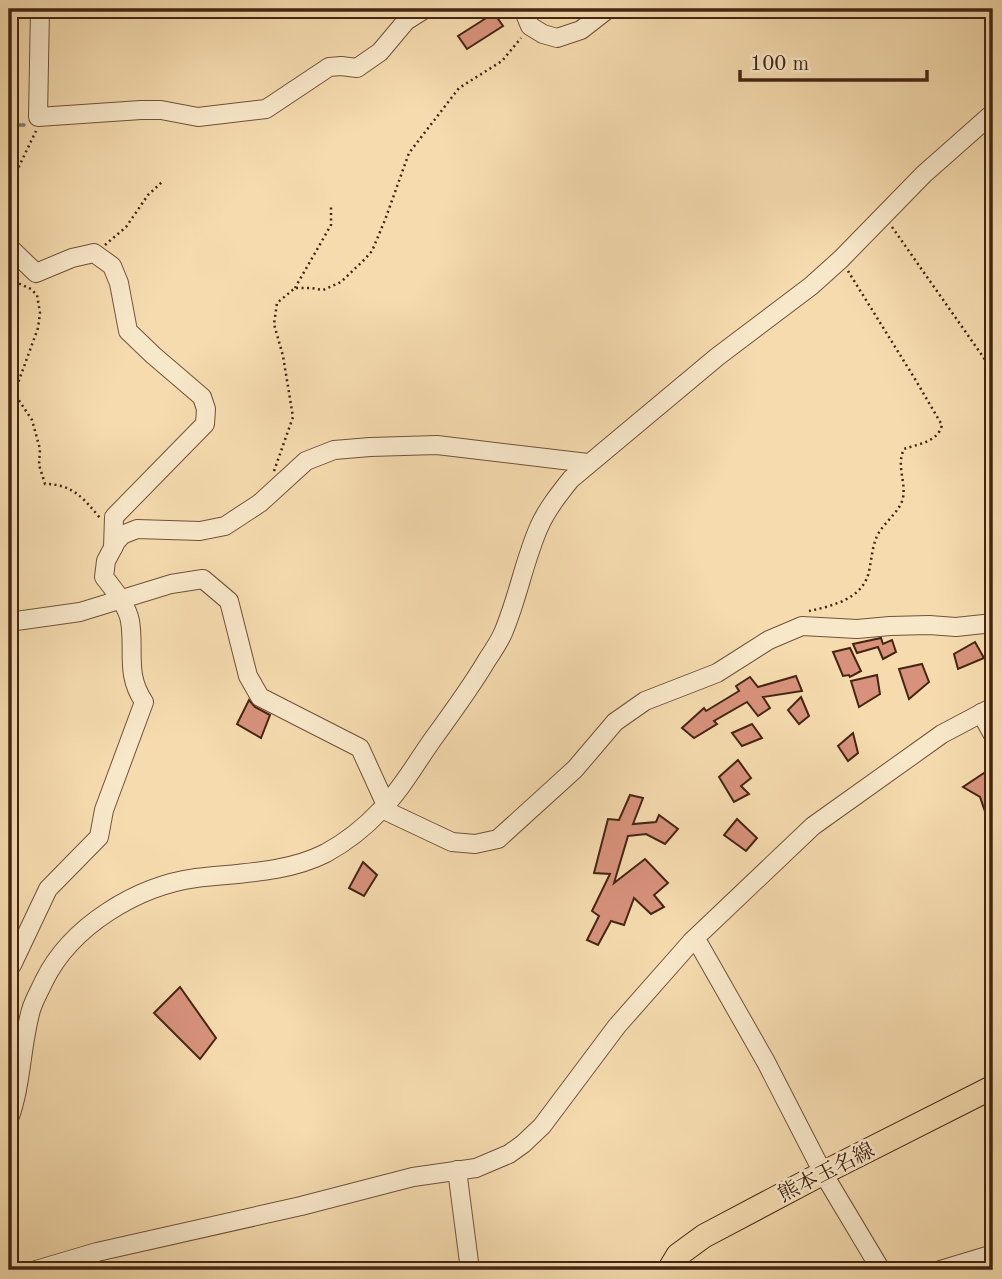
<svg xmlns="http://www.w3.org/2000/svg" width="1002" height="1279" viewBox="0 0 1002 1279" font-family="'Old Standard TT','Noto Serif JP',serif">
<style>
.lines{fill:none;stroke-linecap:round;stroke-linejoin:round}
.stream{stroke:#7c7d75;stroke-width:3.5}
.building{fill:#d8927c;stroke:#442513;stroke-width:2}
.minor-casing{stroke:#70523a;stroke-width:20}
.major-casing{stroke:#442513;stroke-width:25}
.path{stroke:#442513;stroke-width:2.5;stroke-dasharray:2 3.5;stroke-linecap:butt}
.minor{stroke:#f8e8ca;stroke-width:18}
.major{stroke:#f5dbae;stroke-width:23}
.labels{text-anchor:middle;stroke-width:5;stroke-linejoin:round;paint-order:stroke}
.street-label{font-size:21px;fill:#442513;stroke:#f8e8ca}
</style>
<rect width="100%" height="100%" fill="#f5dbae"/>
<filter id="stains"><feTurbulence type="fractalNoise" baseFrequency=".00286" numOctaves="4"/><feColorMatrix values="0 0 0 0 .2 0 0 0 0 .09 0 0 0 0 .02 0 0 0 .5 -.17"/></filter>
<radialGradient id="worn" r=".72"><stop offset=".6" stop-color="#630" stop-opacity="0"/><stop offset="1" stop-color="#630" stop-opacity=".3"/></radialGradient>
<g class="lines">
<polyline class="stream" points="9,125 24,125"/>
</g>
<g class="building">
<polygon points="494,13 503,26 467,49 458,36"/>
<polygon points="881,638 883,644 892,640 896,652 883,659 878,647 857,653 853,644"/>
<polygon points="975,642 984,658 958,669 954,654"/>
<polygon points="850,648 861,671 850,677 849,675 843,676 833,652"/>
<polygon points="922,664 929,682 909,699 899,669"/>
<polygon points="877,675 880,694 859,707 851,681"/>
<polygon points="796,676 802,691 763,697 770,708 758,716 747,702 714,721 717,724 694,738 682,728 704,708 706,711 739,691 736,686 750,677 758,687"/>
<polygon points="801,697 809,716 799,724 788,710"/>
<polygon points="249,700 255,707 270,715 261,738 237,724"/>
<polygon points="752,724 762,738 742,746 732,733"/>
<polygon points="853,733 858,753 848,761 838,746"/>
<polygon points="738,760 751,778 741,786 749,794 734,802 719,777"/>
<polygon points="993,767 993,831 992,832 980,797 963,787"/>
<polygon points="630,795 643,798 633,824 656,822 659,815 678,829 665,844 646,834 628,836 614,883 645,859 668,883 654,895 664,907 651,914 634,898 624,925 611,921 598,945 587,940 599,916 592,911 610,874 594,873 608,819 619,820"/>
<polygon points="737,819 757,838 746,851 724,835"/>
<polygon points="363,862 377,875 364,896 349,888"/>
<polygon points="180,987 216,1038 200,1059 154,1013"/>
</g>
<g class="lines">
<g class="minor-casing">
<g id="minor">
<polyline points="40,9 38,117 141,110 161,110 198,117 266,109 329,67 341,66 357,68 380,52 406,21 425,9"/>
<polyline points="523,9 530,26 543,34 557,38 581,30 608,9"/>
<polyline points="9,247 36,273 72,258 94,253 112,266 119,283 128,331 153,355 202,397 206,409 205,424 114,517 113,548"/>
<polyline points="9,622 80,612 171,584 203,579 229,601 248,676 260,697 360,748 386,805"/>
<polyline points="981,713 993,735"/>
<polyline points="382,809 452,842 475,844 498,839 575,769 615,722 645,701 717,673 769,640 802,626 857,629 890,626 929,625 956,627 993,623"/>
<polyline points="692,941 700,946 766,1062 823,1173 881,1270"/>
<path d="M12,965L48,889L99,837L104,810L144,702C125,674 135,651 130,621C127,605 114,590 104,577L106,561L116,542L122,535L137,529L200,531L225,526L260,503L306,461L334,450L370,447L437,445L588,463"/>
<path d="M9,1119C22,1084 21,1045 31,1010C34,1000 40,990 44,981C71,926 137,886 196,878C239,873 287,873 326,853C346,842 365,827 380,811C401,790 416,763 433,739C452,713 471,687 487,660C493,651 499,642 503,633C518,598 524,561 539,527C547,509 559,494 571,479L717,357L811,286L841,259L924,174L993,113"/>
<polyline points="457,1170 470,1270"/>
<polyline points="36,1270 97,1252 301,1206 413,1177 476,1168 509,1154 523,1144 542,1126 617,1026 692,941 813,826 942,734 993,707"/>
<polyline points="940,1270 993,1254"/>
</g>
</g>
<g class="major-casing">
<polyline id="major" points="669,1270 678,1255 704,1236 823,1173 993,1087"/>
</g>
<g class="path">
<polyline points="9,187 36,131"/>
<polyline points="892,227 993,371"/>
<polyline points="105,245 126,227 148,195 163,181"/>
<path d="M9,279L31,289L37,295L40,313L38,328L18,383L16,396L32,420L40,449L39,465L45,484C73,484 84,499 100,518"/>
<polyline points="295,288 331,225 331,205"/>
<polyline points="274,471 293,417 283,356 274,324 277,303 295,288 311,288 323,290 341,282 365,259 372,251 385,220 409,153 459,88 502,61 521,38"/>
<path d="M809,611C833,606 864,598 869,571C872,558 872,546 878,534C885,522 900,511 903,498C906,480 896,466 904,449C918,444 938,442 942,425L915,379L848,271"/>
</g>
<use href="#minor" class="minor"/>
<use href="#major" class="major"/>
</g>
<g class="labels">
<g class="street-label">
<text transform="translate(826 1172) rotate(-27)" y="7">熊本玉名線</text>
</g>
</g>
<rect width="1002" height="1279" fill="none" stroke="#f5dbae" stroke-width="35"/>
<rect x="10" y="10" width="981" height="1258" fill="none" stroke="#442513" stroke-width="3.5"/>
<rect x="18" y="18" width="967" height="1244" fill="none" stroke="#442513" stroke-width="2"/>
<path d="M740 70v10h187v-10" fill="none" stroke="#442513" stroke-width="3.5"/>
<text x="750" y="70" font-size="21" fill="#442513" stroke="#f8e8ca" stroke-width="5" paint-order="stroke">100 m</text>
<rect width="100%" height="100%" filter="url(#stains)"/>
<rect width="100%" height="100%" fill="url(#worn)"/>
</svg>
